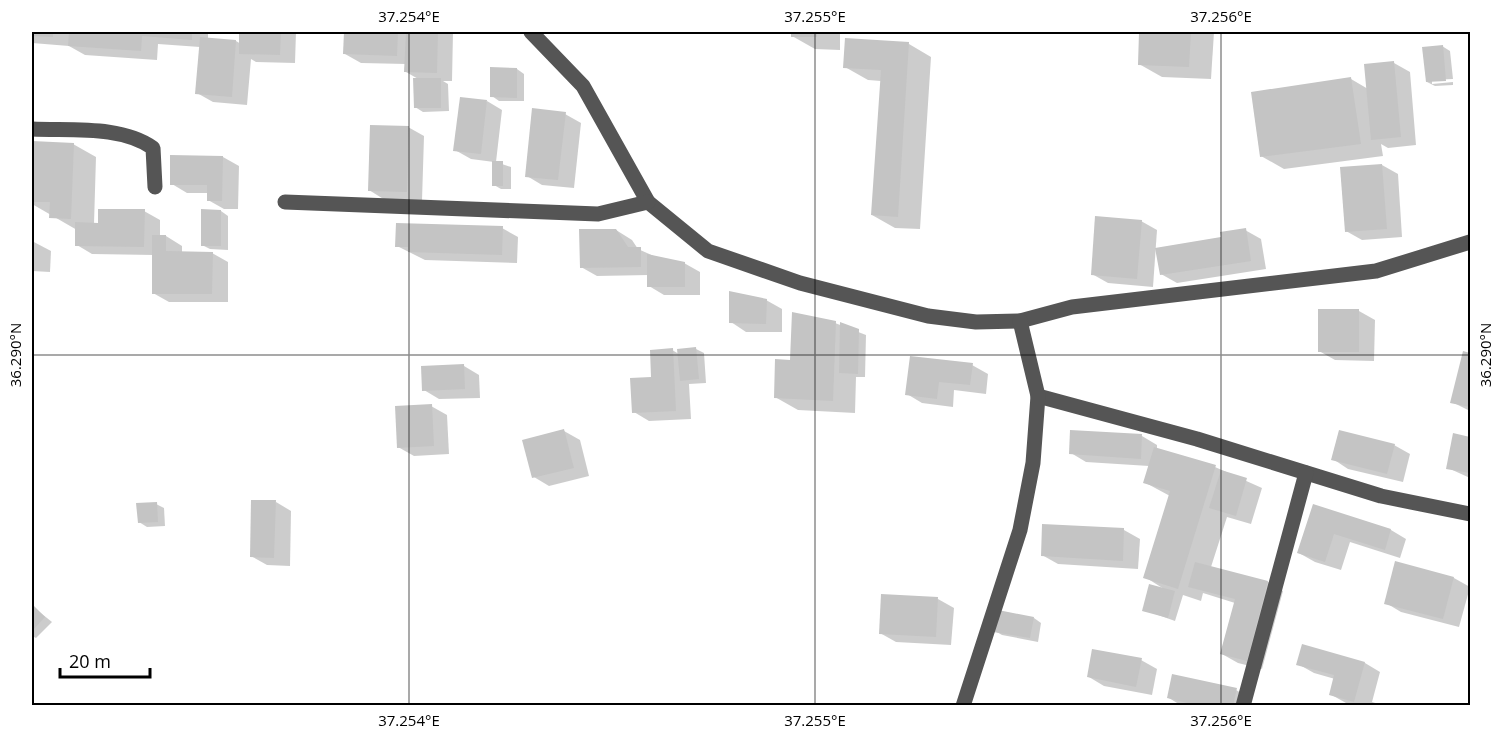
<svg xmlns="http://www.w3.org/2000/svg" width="1502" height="737" viewBox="0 0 1502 737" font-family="'Open Sans',sans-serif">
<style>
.shadow{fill:#0003}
.building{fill:#c4c4c4}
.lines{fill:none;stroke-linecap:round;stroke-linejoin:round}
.minor{stroke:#555;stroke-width:15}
.ticks{fill:none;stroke:#000;stroke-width:1.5;stroke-opacity:0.45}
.neatline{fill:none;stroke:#000;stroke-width:2}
.ticks-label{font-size:15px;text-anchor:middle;fill:#000}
</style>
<rect width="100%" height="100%" fill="#fff"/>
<g class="shadow">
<polygon points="32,32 208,32 208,39 236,41 241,44 241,32 296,32 295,63 256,62 251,59 247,105 213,102 197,93 200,47 158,44 157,60 85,55 69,46 32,43"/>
<polygon points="346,32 453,32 452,81 443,81 448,84 449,111 423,112 415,107 420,80 406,72 406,64 361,63 345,54"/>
<polygon points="793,32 840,32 840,50 815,49 792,36"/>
<polygon points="1141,32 1214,32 1211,79 1162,77 1139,64"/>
<polygon points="909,44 931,57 920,229 895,228 872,215 881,81 868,80 845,67"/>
<polygon points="1442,46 1450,51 1453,79 1432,80 1432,84 1453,82 1453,85 1435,86 1427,82"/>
<polygon points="1394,63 1410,72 1416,145 1388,148 1381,144 1383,156 1284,169 1261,156 1351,79 1368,89"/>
<polygon points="517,69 524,74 524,101 499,101 492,96"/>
<polygon points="487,101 502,110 496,162 511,167 511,189 501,189 494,185 494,162 471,159 455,150"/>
<polygon points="565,114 581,123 574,188 542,185 527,176"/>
<polygon points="408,127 424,136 422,201 385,200 369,190"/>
<polygon points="32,142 73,144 96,157 94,224 144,211 160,220 160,236 166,236 182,246 182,253 212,253 228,262 228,302 169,302 153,293 154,255 92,254 77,245 77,230 32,204"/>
<polygon points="223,157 239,166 238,209 224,209 208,200 208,193 187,193 172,184"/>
<polygon points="1382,165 1398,174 1402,237 1362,240 1346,231"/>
<polygon points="221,211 228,216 228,250 210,249 202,245"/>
<polygon points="1141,221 1157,230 1153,287 1108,283 1092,274"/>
<polygon points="502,228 518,237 517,263 425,260 397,246"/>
<polygon points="616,230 632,240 638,249 656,257 684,263 700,272 700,295 664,295 649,286 649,275 597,276 581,267"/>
<polygon points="1245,230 1261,239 1266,269 1177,283 1161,274 1222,238"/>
<polygon points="32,241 51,251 50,272 32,271"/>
<polygon points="766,300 782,309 782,332 746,332 731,322"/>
<polygon points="1320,310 1359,311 1375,320 1374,361 1335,360 1319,351"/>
<polygon points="835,323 866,335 865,377 856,377 855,413 798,410 775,397 792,361"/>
<polygon points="696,349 704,353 706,383 689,384 691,419 649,421 634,412 672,350 679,354"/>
<polygon points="1464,353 1470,354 1470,411 1452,402"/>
<polygon points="972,365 988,374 986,394 954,390 953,407 922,403 907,394"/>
<polygon points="464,366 479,375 480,398 439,399 424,390"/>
<polygon points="431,406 447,415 449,454 414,456 398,447"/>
<polygon points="564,431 580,440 589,476 549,486 534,477"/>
<polygon points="1454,435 1470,438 1470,478 1448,468"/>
<polygon points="1142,436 1157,445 1157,449 1215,467 1262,488 1251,524 1227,517 1211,567 1268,582 1283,591 1262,669 1238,663 1222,654 1235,603 1203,593 1201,601 1183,595 1175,621 1144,610 1164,589 1145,577 1170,496 1144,482 1149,466 1086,462 1071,453"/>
<polygon points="1394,445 1410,454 1403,482 1348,469 1333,459"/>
<polygon points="276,502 291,511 290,566 267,565 251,556"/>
<polygon points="156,504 164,508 165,526 147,527 139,522"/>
<polygon points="1314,506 1391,530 1406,539 1400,558 1350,542 1341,570 1315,562 1299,553"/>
<polygon points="1124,530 1140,539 1138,569 1058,564 1042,555"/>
<polygon points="1396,563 1454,578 1470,587 1459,627 1401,612 1386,603"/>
<polygon points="938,599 954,608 951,645 896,642 880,633"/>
<polygon points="32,606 52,622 36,638 32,636"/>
<polygon points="1034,618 1041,623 1038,642 1002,635 995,631"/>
<polygon points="1141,660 1157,669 1152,695 1104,686 1089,677"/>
<polygon points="1365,663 1380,672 1372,702 1385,706 1346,703 1330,694 1335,679 1314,673 1298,664"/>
<polygon points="1236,690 1252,699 1251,706 1182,706 1169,698"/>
</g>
<g class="building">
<polygon points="32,32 53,32 53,37 32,36"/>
<polygon points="69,32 192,32 192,40 142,36 141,51 68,46"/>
<polygon points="239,32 281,32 280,55 239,54"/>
<polygon points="344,32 398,32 397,56 343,54"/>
<polygon points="406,32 438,32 437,73 404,72"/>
<rect x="791" y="32" width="26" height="5"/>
<polygon points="1139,32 1191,32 1189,67 1138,65"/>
<polygon points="200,37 236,40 232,97 195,94"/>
<polygon points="845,38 909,42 898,217 871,215 881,70 843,68"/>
<polygon points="1443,45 1446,81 1426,82 1422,47"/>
<polygon points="1394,61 1401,137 1371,140 1364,64"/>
<polygon points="490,67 517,68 517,98 490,97"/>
<polygon points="1351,77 1361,144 1260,157 1251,92"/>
<polygon points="413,78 441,78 441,108 414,108"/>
<polygon points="460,97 487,100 481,154 453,151"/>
<polygon points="532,108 566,112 558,180 525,177"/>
<polygon points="370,125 409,126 407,192 368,191"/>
<polygon points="32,141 74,143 71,219 49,218 50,202 32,202"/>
<polygon points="170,155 223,156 222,201 207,201 207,185 170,185"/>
<rect x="492" y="161" width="11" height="25"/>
<polygon points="1382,164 1387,229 1345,232 1340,167"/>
<polygon points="98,209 145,209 144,247 75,246 75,222 98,223"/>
<polygon points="201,209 221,210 221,246 201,246"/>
<polygon points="1095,216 1142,220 1137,279 1091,275"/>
<polygon points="396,223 503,226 502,255 408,252 408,247 395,247"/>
<polygon points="1246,228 1251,261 1160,275 1155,248 1221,237 1220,232"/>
<polygon points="579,229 616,229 628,247 641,247 641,267 580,268"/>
<polygon points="152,235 166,235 166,251 213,252 212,294 152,294"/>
<polygon points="647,254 685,262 685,287 647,287"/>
<polygon points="729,291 767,299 766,324 729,323"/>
<rect x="1318" y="309" width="41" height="43"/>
<polygon points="792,312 836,321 833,401 774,398 775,359 790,360"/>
<polygon points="840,322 859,329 858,374 839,373"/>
<polygon points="696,347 699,379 680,381 677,349"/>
<polygon points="673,348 676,411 632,413 630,378 651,377 650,350"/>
<polygon points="1463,351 1470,353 1470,407 1450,403"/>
<polygon points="910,356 973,363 970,385 939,382 937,399 905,395"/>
<polygon points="464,364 465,389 422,391 421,366"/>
<polygon points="432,404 434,446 397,448 395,406"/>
<polygon points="564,429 574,468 532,478 522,440"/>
<polygon points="1070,430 1142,434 1141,459 1069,454"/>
<polygon points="1339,430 1395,444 1387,474 1331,460"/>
<polygon points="1453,433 1470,437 1470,473 1446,469"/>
<polygon points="1154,447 1216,465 1178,589 1143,578 1170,491 1143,483"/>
<polygon points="1221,470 1247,478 1236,516 1209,508"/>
<polygon points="251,500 276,500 274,558 250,557"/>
<polygon points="157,502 158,522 138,523 136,503"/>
<polygon points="1313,504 1391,529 1385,550 1334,534 1325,562 1297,553"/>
<polygon points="1042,524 1124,528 1123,561 1041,556"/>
<polygon points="1395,561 1454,577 1443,619 1384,604"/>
<polygon points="1195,562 1268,581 1247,661 1220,654 1235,599 1188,587"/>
<polygon points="1149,584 1175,591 1168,618 1142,611"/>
<polygon points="881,594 938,597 936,637 879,634"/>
<polygon points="32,604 45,617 32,631"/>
<polygon points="998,610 1034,617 1030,638 993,632"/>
<polygon points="1302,644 1365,662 1354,702 1329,695 1334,675 1296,665"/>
<polygon points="1092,649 1142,658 1136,687 1087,677"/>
<polygon points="1172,674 1237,688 1233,706 1199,706 1167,698"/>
</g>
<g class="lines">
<g class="minor">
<polyline points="531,32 583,86 648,202 708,251 800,283 928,316 976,322 1020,321 1072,307 1376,271 1470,242"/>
<path d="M32,129C70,131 121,125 153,148L155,187"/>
<polyline points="285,202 598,214 648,202"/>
<polyline points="1038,396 1197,439 1381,496 1470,514"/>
<polyline points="963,706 1020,530 1033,463 1038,396 1020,321"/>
<polyline points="1243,706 1306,473"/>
</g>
</g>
<path class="ticks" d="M409,32V706M815,32V706M1221,32V706M32,355H1470"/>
<rect width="1502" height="737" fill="none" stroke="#ffffff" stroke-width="66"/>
<path d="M60 668v9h90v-9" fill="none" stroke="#000000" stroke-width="3"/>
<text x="69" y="668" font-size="18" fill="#000000" stroke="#ffffff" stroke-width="4.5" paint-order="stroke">20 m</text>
<rect x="33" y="33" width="1436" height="671" class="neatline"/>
<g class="ticks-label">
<text x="409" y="22">37.254°E</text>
<text x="815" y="22">37.255°E</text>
<text x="1221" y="22">37.256°E</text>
<text transform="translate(16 355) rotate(-90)" y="5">36.290°N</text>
<text transform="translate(1486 355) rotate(-90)" y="5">36.290°N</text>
<text x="409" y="726">37.254°E</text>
<text x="815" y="726">37.255°E</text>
<text x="1221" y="726">37.256°E</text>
</g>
</svg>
